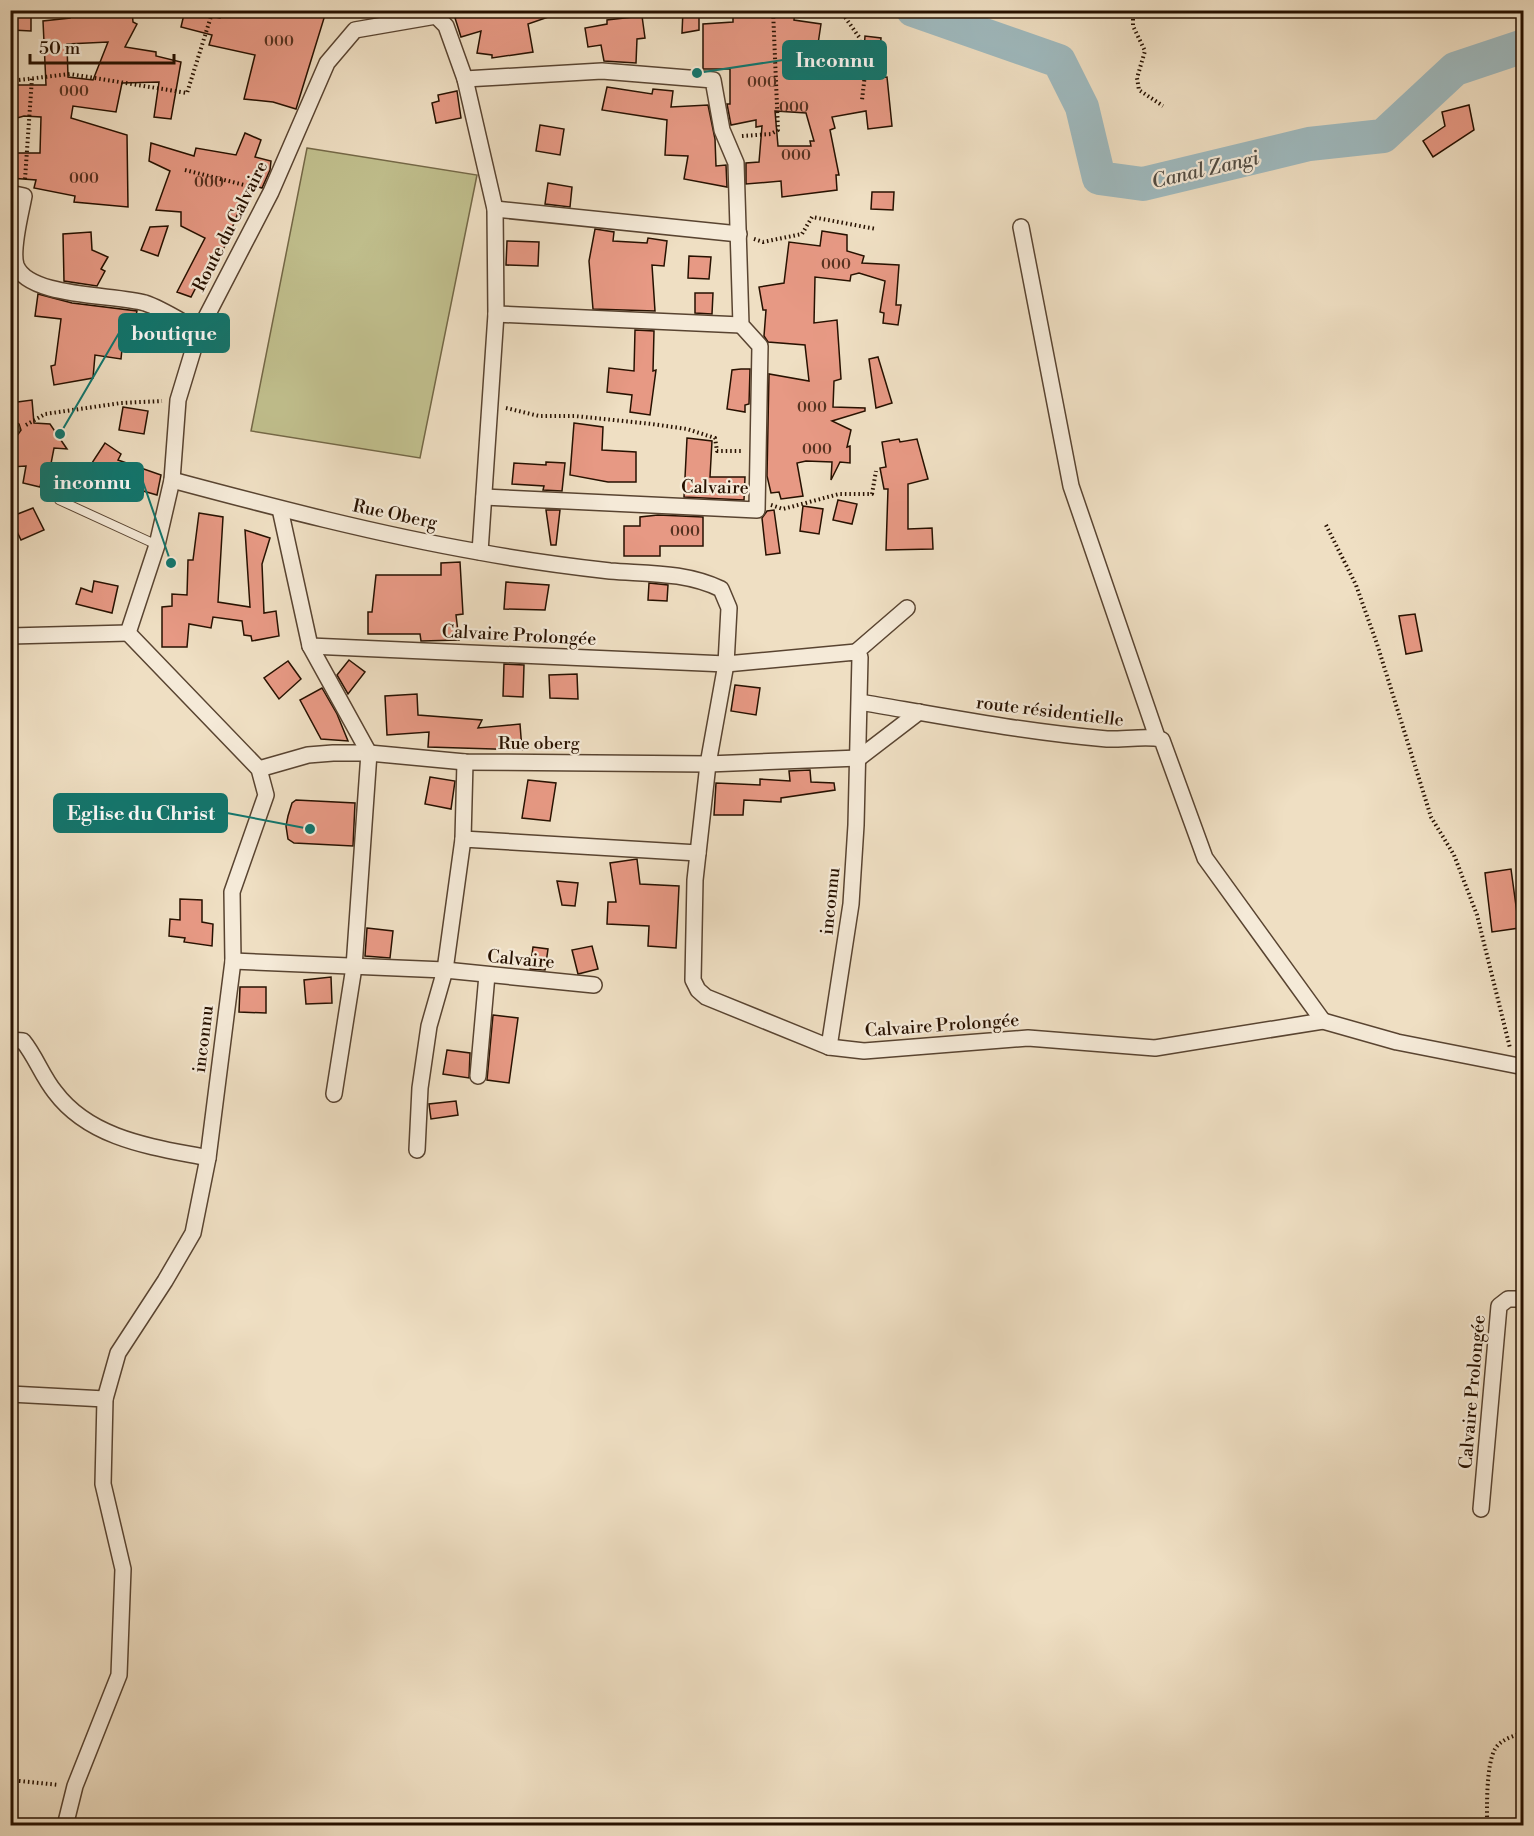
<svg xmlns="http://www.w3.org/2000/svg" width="1534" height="1836" viewBox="0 0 1534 1836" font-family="'Libre Bodoni',serif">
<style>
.green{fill:#c1c08e;stroke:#746847;stroke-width:1.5}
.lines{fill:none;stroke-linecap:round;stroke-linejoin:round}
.river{stroke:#9fbabf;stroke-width:34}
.building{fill:#e79984;stroke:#271100;stroke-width:1.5;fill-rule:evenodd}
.lane-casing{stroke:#594431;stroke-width:10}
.street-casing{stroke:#594431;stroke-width:18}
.path{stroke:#271100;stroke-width:4;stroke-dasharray:1.5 3;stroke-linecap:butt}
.lane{stroke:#f5ead8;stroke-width:8}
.street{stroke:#f5ead8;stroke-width:15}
.labels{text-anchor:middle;stroke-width:4.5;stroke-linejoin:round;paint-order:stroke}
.number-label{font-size:15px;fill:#573321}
.street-label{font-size:18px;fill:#271100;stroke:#f5ead8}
.water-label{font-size:20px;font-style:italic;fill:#514c43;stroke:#f5ead8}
.leader{fill:none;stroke:#0f766e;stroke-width:2}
.callout-dot{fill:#0f766e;stroke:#f5ead8;stroke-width:2}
.callout{fill:#0f766e;stroke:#0f766e;stroke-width:2}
.callout-label{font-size:20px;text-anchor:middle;font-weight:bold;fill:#fff}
</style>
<rect width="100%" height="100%" fill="#efdfc3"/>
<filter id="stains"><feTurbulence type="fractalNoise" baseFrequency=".00333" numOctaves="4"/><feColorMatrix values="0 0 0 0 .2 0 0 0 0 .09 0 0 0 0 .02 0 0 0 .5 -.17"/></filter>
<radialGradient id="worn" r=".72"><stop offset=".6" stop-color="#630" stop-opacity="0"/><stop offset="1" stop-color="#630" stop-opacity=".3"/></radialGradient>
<polygon class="green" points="307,148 477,175 420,458 251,431"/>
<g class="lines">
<polyline class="river" points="913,10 1059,61 1082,107 1099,178 1143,184 1309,144 1383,136 1455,69 1524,46"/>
</g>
<g class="building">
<path d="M69,10H132L133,22L137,24L125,47L156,52V56L181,62L171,119L154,117L159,82L122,83L116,112L73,106L71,118L127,135L128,207L74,202L75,196L34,188L36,180L10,178V153H40L41,117L24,116L10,120V85H46L43,21L70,18ZM108,42L93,80L68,77L67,44Z"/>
<polygon points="185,10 220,18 222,10 259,10 283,17 284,10 325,15 296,109 273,102 244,99 255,55 209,45 212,35 181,27"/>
<polygon points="476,10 560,10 560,13 528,24 533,52 492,58 492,55 477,53 481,31 461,37 455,18"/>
<polygon points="683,10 699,10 699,30 682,33"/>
<path d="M733,10H795L794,20L821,24L818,44L864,50L865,36L881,38L878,78L887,77L892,126L868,129L866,111L832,117L835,128L830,130L839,175H836L837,190L782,197L781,181L746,184V163L759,162L762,126L756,127V120L731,125L727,104H730V69H703V24L733,22ZM775,111L806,113L814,141H810L811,146H778Z"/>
<polygon points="13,15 31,16 31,31 12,30"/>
<polygon points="642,16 645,38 637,39 636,63 604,61 601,45 588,47 585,28 607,24 607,20"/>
<polygon points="607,87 652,94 653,89 673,91 671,107 708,105 715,139 716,166 726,165 727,187 684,179 688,156 665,155 667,120 602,110"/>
<polygon points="457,91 461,118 436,123 432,103 439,101 438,95"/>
<polygon points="1469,105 1474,130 1433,157 1423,141 1445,126 1442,112"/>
<polygon points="540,125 564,129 560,155 536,151"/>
<polygon points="245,133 261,140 255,157 271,161 270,170 262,188 255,186 244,213 239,210 226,244 211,271 206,268 191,297 177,292 205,238 181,226 181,212 156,210 170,171 149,161 151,143 194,156 196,148 236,155"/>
<polygon points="548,183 572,187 570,207 545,204"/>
<polygon points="872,192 894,192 893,210 871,209"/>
<polygon points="168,226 158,256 141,250 150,227"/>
<polygon points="595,229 614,232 613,241 647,243 648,238 667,241 664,266 652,265 655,311 593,309 589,261"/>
<polygon points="822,231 847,235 847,251 864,256 862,263 899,265 896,305 901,305 898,325 883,323 884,313 880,312 885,281 859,273 851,275 850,281 815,277 814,323 837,320 841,379 834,381 833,407 865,408 865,411 832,421 851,430 847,447 850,446 850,463 840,462 831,480 832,462 806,461 797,463 803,496 781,499 779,492 771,493 767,476 769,374 809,381 805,345 768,342 764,336 766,310 763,310 759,287 784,283 789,242 820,246"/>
<polygon points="91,232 92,250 108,257 101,269 105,271 97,286 64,281 63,234"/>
<polygon points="507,241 539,242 538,266 506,265"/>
<polygon points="689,256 711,257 709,279 688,278"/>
<polygon points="695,293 713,293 712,314 695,313"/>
<polygon points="38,294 72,303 137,311 130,341 123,339 121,359 95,355 93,378 54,385 51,366 55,365 61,319 35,316"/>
<polygon points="635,330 654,331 653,371 656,370 650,415 630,412 632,395 607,392 609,368 634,371"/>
<polygon points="878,357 892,403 876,408 869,359"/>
<polygon points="741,369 750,369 749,404 745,405 745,412 727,409 732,370"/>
<polygon points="32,400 34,423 50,424 67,449 54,448 49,474 43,473 40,487 23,483 26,466 10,467 10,439 16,437 21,430 19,424 10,419 10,403"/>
<polygon points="123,407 148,411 144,434 119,430"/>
<polygon points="574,423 603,427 602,450 636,452 636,482 608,482 570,475"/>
<polygon points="687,438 712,441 710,477 745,477 744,500 684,497"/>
<polygon points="899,439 900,442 917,439 928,479 908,484 908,529 932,528 933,549 886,550 888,489 884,489 880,468 886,467 882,442"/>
<polygon points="105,443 121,454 118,460 161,475 157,495 105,480 88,469"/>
<polygon points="546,462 565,463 562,491 543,490 544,486 512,484 514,463 546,465"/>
<polygon points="838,500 857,504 852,524 833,520"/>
<polygon points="803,506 823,509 819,534 800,531"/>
<polygon points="33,508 44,530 21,540 10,517"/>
<polygon points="546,510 560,510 556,545 551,545"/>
<polygon points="774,510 780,553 766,555 762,518 767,511"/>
<polygon points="199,513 223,517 218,602 250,607 245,530 270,538 262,564 264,613 276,611 279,636 252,641 251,636 244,635 242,621 213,617 211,628 189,624 187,647 162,647 162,607 172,606 172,594 187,595 188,560 193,560"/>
<polygon points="658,515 703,517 703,546 660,546 660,556 624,556 624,526 640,526 640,517"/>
<polygon points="460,562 463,614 456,615 459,640 421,641 420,634 368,634 368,612 372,612 376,575 441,575 441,563"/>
<polygon points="94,581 118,586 112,613 76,604 81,588 92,592"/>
<polygon points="506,582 549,585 545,610 504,609"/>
<polygon points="649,583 668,585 667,601 648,600"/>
<polygon points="1415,614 1422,651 1406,654 1399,616"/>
<polygon points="349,660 365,672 348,694 337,675"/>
<polygon points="288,661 301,679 279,699 264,678"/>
<polygon points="504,664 524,665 523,697 503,696"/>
<polygon points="577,674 578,699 550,698 549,675"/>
<polygon points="735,685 760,688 756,715 731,711"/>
<polygon points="322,688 337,714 348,741 321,739 300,700"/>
<polygon points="417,694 418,715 482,720 478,728 520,724 522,750 428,747 429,732 387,735 385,696"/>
<polygon points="810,770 811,782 834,783 835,790 781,798 781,802 744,800 743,815 714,815 716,783 760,785 760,779 790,781 789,771"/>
<polygon points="430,777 455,781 451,809 425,804"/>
<polygon points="528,780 556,783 550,821 522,818"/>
<polygon points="296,800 355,803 353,846 294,843 288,839 286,826 288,816 292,803"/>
<polygon points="637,859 640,884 679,886 676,948 648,946 649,926 607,924 608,902 616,902 610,863"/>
<polygon points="1511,869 1519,928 1492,932 1485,873"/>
<polygon points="557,881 578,883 575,906 562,905"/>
<polygon points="180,899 202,900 202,922 213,924 212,946 184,942 185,938 169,936 170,919 180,920"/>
<polygon points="367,928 393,931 390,958 365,956"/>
<polygon points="592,946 598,969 578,974 572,950"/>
<polygon points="533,947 548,949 545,970 530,969"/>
<polygon points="331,977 332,1003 306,1004 304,980"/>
<polygon points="240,987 266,987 266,1013 239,1012"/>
<polygon points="493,1015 518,1018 509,1083 487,1080"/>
<polygon points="447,1050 470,1053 469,1078 443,1074"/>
<polygon points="456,1101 458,1115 431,1119 429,1104"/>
</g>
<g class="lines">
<g class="lane-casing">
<polyline id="lane" points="59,500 157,545"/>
</g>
<g class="street-casing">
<g id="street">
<polyline points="436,16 446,26 465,79 495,209 496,314 480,552"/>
<polyline points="465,79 602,71 713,80 722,130 736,163 741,325 760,346 757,510 484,497"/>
<path d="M10,193L24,196C21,213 11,249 16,265C28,298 115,294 145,303C163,309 182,322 199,331"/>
<polyline points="495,209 739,234"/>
<polyline points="1021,227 1071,486 1157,737"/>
<polyline points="496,314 741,325"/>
<polyline points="10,429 11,429"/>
<path d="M172,480C273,507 376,534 479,552C522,560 566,566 610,571C649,574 685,572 721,589L729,608L726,664L708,764L695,880L693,980L698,990L706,997L829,1047L864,1051L1028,1038L1155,1048L1323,1021L1397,1042L1524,1067"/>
<polyline points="280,509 310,646 369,753 354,967 334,1094"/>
<polyline points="128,633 157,545 172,480 178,400 199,331 271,192 327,63 355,30 436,16 436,10"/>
<polyline points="10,636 128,633"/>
<polyline points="310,646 726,664 856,652 860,657 856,825 851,904 829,1047"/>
<polyline points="856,652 907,608"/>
<path d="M860,702C942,716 1024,732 1107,739C1121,740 1152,735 1162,740L1205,858L1323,1021"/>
<polyline points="259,769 308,755 333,753 369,753 465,762 708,764 859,758 919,712"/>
<polyline points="463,839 465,762"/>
<polyline points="233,961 445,970 594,985"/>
<path d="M10,1040L23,1041C36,1057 42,1076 55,1092C91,1140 154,1147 208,1158"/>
<polyline points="478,1076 487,975"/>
<polyline points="417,1150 420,1088 429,1026 445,970 463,839 698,853"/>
<polyline points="10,1394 105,1399"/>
<polyline points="1481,1509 1499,1306 1508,1299 1524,1299"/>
<polyline points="65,1826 75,1786 119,1675 123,1569 103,1484 105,1399 118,1353 165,1281 193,1233 208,1158 233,961 232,892 266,795 259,769 128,633"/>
</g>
</g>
<g class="path">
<polyline points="840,10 859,37 865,74 862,100"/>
<polyline points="1133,10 1133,26 1145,51 1137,78 1139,90 1163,106"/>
<polyline points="10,81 70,74 187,93 213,10"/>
<polyline points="742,136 771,134 778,130 773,10"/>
<polyline points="185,170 256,188"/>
<polyline points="25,179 32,78"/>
<polyline points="754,239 763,242 802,234 812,217 876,229"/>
<polyline points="506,408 539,416 575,416 652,424 687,429 715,438 717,451 743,451"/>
<polyline points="26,425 45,414 121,403 162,401"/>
<polyline points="771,505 783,509 839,494 872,494 876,471"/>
<polyline points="1326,525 1356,585 1377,644 1431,817 1454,855 1477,915 1510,1048"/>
<polyline points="10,1780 59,1785"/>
<path d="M1487,1826C1487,1807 1486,1765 1495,1749C1501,1739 1514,1736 1524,1732"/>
</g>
<use href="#lane" class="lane"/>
<use href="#street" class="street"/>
</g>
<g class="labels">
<g class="number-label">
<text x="279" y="46">000</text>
<text x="762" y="87">000</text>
<text x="74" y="96">000</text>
<text x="794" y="112">000</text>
<text x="796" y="160">000</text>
<text x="84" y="183">000</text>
<text x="209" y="187">000</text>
<text x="836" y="269">000</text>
<text x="812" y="412">000</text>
<text x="817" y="454">000</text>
<text x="685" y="536">000</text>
</g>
<g class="street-label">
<text transform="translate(230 226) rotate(-63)" y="6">Route du Calvaire</text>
<text transform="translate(715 487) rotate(1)" y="6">Calvaire</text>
<text transform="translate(395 514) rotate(12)" y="6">Rue Oberg</text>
<text transform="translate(519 635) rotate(3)" y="6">Calvaire Prolongée</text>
<text transform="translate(1050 711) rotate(7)" y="6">route résidentielle</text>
<text x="539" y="749">Rue oberg</text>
<text transform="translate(830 901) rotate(-84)" y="6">inconnu</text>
<text transform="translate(521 959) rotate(5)" y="6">Calvaire</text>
<text transform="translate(942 1025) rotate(-4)" y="6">Calvaire Prolongée</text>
<text transform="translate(203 1039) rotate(-83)" y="6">inconnu</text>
<text transform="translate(1472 1392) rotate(-85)" y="6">Calvaire Prolongée</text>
</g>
<g class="water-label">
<text transform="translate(1205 169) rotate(-13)" y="7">Canal Zangi</text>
</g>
</g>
<path class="leader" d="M697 73L783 60M60 434L119 333M171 563L143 482M310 829L227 813"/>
<g class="callout-dot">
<circle cx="697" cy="73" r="6"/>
<circle cx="60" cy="434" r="6"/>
<circle cx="171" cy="563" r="6"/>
<circle cx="310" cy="829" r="6"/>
</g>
<g class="callout">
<rect x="783" y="41" width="103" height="38" rx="6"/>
<rect x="119" y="314" width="110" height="38" rx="6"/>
<rect x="41" y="463" width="102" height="38" rx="6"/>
<rect x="54" y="794" width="173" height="38" rx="6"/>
</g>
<g class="callout-label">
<text x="835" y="67">Inconnu</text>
<text x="174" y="340">boutique</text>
<text x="92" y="489">inconnu</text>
<text x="141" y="820">Eglise du Christ</text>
</g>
<rect width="1534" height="1836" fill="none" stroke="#efdfc3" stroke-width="36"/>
<rect x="12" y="12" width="1510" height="1812" fill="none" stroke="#271100" stroke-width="3"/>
<rect x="18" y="18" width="1498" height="1800" fill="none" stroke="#271100" stroke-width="1.5"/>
<path d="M30 54v9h144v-9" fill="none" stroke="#271100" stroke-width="3"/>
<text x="39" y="54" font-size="18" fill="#271100" stroke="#f5ead8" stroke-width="4.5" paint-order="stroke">50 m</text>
<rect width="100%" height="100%" filter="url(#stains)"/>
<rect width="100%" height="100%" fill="url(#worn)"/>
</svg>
